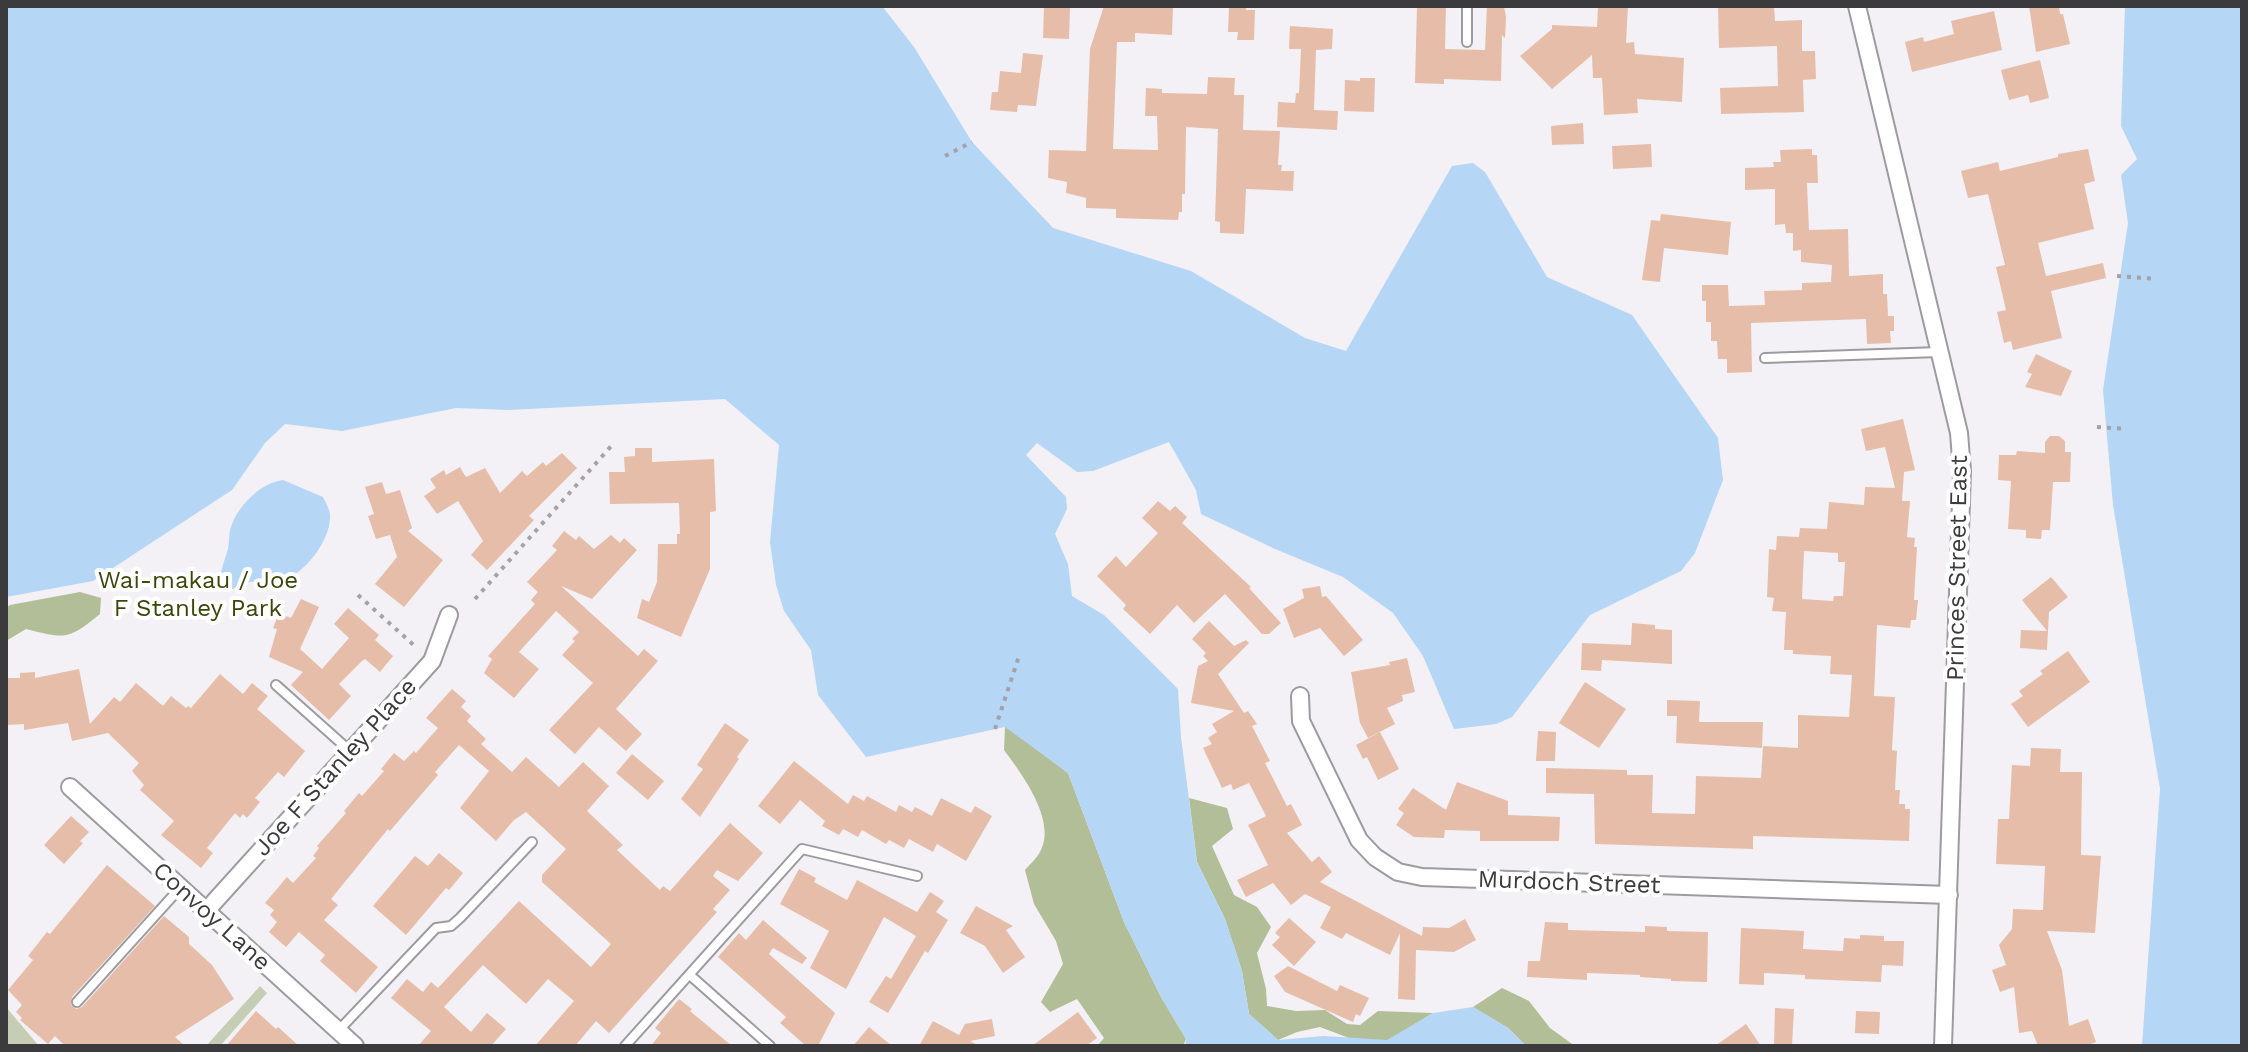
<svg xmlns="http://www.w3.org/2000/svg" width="2248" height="1052" viewBox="0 0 2248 1052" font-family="'Work Sans',sans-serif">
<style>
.green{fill:#c5cdb5}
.forest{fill:#b2be97}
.water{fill:#b5d6f5}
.building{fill:#e6bda9;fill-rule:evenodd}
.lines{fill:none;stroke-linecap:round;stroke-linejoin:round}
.service-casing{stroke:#9d9ba0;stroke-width:12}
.minor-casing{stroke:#9d9ba0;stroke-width:20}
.path{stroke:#a4a2a6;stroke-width:4;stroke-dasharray:4 6;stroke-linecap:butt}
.service{stroke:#fff;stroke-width:8}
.minor{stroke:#fff;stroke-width:16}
.labels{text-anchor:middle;stroke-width:8;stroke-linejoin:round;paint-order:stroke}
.street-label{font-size:24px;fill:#3b3a3c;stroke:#fff}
.park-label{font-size:24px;fill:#3a4708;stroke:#fff}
</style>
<rect width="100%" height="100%" fill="#f3f1f6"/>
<g class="green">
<polygon points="260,986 267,993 220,1046 206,1046"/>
<polygon points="6,1007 39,1046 6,1046"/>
</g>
<g class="forest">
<path d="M80,592L101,598L100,614C68,640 66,639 26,629L6,641V608L10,605Z"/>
<path d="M1005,726L1068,773L1124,922L1161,997L1186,1039L1183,1046H1097L1104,1038L1077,999L1050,1012L1041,1002L1063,964L1056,941L1034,904L1025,870C1030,864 1038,857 1041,850C1056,819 1021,773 1004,750Z"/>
<polygon points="1189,798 1227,808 1233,829 1212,846 1234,895 1257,907 1271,927 1257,953 1266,989 1267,1006 1296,1011 1325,1010 1347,1024 1360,1025 1378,1011 1433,1013 1387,1041 1349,1038 1320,1027 1297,1032 1278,1040 1249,1014 1242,971 1225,919 1197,862"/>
<polygon points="1502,988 1529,1001 1550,1028 1575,1046 1526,1046 1508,1028 1473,1007"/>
</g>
<g class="water">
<polygon points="6,6 882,6 914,47 972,142 1053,228 1191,271 1305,338 1346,351 1452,166 1473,163 1485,172 1547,277 1632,315 1718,438 1723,480 1695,553 1681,571 1590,615 1512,717 1496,724 1454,729 1423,656 1393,613 1343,577 1275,549 1201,514 1196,490 1169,442 1093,471 1077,472 1037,443 1026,455 1066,497 1067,509 1055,534 1068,564 1072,596 1104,615 1178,689 1181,737 1197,862 1225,919 1242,971 1249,1014 1278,1040 1324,1036 1387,1040 1433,1013 1473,1007 1508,1028 1526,1046 1185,1046 1186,1039 1161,997 1124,922 1068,773 1005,727 866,757 818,695 811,650 784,611 776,585 770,542 779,445 725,399 509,410 456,408 342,431 285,424 265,443 232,490 93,581 6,597"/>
<polygon points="2125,6 2242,6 2242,1046 2142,1046 2160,789 2113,505 2103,390 2128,223 2121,175 2137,159 2121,126"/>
<path d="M283,480L323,497C326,503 330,510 330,516C331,539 305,575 282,580C262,584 252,577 233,589L219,586C220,572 224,562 228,549C229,543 229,536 230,530C236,507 260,483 283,480Z"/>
</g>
<g class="building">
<polygon points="1044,6 1070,6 1069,39 1043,38"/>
<polygon points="1104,6 1173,8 1172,35 1135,33 1135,42 1117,42 1113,149 1158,150 1157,116 1145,116 1146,88 1162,89 1162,93 1207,94 1208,77 1235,78 1234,95 1244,95 1243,130 1280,131 1278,165 1282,165 1281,171 1294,171 1293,191 1246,189 1244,234 1220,233 1220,222 1215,221 1218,129 1186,127 1185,194 1182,194 1182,212 1179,212 1178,220 1116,218 1116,209 1086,208 1086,198 1066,193 1067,182 1048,178 1049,150 1086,151 1090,49"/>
<polygon points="1229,6 1246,6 1246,10 1255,10 1254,40 1237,40 1238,32 1228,32"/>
<polygon points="1417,6 1446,6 1445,49 1485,50 1487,6 1504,6 1506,17 1505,38 1502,35 1501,81 1444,79 1444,84 1415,83"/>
<polygon points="1598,6 1628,6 1626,43 1634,42 1635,54 1684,58 1682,102 1637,99 1638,113 1604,115 1602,78 1593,78 1592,55 1552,89 1520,56 1552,29 1552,25 1597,27"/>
<polygon points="1718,6 1774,6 1775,21 1802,20 1802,51 1815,51 1816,79 1803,80 1804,112 1721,114 1720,88 1778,86 1777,46 1719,48"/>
<polygon points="2029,6 2059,6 2060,14 2063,14 2070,44 2036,52"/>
<polygon points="1994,11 2002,50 1912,72 1905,42 1923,37 1924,42 1954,34 1951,21"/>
<polygon points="1290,26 1333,29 1332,49 1316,50 1314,110 1338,111 1337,130 1277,127 1278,102 1295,103 1296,93 1299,93 1301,49 1289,49"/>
<polygon points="1023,53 1043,55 1036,106 1018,105 1017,112 990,110 992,92 998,92 1000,71 1021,73"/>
<polygon points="2040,60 2049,98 2030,103 2028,95 2009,100 2001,70"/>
<polygon points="1360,78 1375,78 1374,112 1344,111 1345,80 1360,81"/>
<polygon points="1583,123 1584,144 1552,145 1551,126"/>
<polygon points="1651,144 1652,167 1613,169 1612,146"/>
<polygon points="1812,149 1812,155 1817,155 1818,183 1807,183 1809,230 1848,229 1849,276 1883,274 1883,294 1887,294 1888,316 1894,316 1894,331 1890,331 1891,343 1867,344 1866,319 1751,323 1752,372 1727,373 1727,359 1718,359 1717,341 1711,341 1711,322 1706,322 1706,301 1702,301 1702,285 1728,285 1729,306 1765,305 1764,291 1802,290 1802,283 1831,282 1832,265 1801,262 1801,250 1793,251 1793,233 1786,233 1785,224 1775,225 1775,189 1745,190 1745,168 1774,167 1773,162 1781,162 1780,150"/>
<polygon points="2088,149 2095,181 2084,184 2094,229 2038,243 2046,276 2103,263 2106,278 2051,291 2062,338 2013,350 2011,341 2004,343 1997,312 2006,310 1996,267 2005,265 1988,194 1968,198 1961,171 1998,162 2000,171 2058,157 2058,154"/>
<polygon points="1661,214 1731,222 1728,255 1664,248 1660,282 1642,280 1651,220 1660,221"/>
<polygon points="2036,354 2072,371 2061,396 2025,387 2032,374 2027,372"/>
<path d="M1903,419L1915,470L1904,472L1902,501H1910L1907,537L1915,538L1914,547H1917L1914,600H1918L1916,620H1911L1910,628L1877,625L1874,696L1895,697L1892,750L1897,751L1895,790H1900L1899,804H1905V809H1910L1909,841L1753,836V849L1595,844L1594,794L1546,793V768L1627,770V775H1653L1652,813L1695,814L1696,776L1761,778L1763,746L1798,748V715L1849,717L1852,675L1830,674L1831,656L1793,654V650H1784L1786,612L1772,611L1774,598L1767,597L1769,549L1776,550L1777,536L1799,537L1800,528L1827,529L1829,502L1864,505L1865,487L1895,488L1885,447L1866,451L1861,429ZM1804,551L1838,553V562H1845L1843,596H1834L1833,601L1802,599Z"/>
<polygon points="2050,436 2059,436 2065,441 2065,452 2071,452 2070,482 2053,482 2050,530 2042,530 2041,539 2026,538 2026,530 2008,529 2011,481 1998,480 1999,455 2016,455 2017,451 2045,453 2045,442"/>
<polygon points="635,448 652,448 652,462 714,459 716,511 710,512 710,569 681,637 637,618 642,599 649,602 657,582 658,544 677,544 677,534 680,534 679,503 610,504 609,472 625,472 624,457 635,456"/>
<polygon points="562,453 577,468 529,516 534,520 487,570 471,555 483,541 458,501 437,514 424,496 436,488 430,479 444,470 446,475 460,467 466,477 485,468 500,493 522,471 527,476 543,462 546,466"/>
<polygon points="382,482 386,494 400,490 412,528 408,531 443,560 404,607 375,584 397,557 390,535 376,539 368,516 374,514 365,487"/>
<polygon points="1158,501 1170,511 1175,506 1187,517 1182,523 1251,587 1249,588 1281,623 1269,634 1262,634 1225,594 1194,623 1177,605 1150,634 1123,609 1126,605 1097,576 1116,556 1126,567 1158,533 1142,518"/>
<polygon points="564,531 576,540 579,536 594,549 611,535 620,543 624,538 637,550 592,599 561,586 638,656 644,649 658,661 616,709 642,734 626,751 599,727 575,754 549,730 593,683 562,655 575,641 572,639 579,632 556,611 519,652 539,669 514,698 484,673 492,659 488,656 535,604 531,600 538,592 527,582 557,550 552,546"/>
<polygon points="2051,577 2068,597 2049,612 2047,650 2020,648 2021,630 2047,631 2022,600"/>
<polygon points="1320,586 1322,597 1326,596 1363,640 1344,656 1320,628 1294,638 1283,609 1304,598 1302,589"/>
<polygon points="301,599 319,607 300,649 322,669 349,638 334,624 348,608 379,635 375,640 393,656 380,672 365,659 362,661 339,684 351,696 329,720 291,685 303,672 269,657 277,629 273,628 279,613 291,618"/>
<polygon points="1209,621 1234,646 1246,640 1249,643 1218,674 1244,713 1248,711 1257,724 1252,726 1270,761 1265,763 1287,806 1291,804 1302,825 1287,833 1312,862 1319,856 1332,872 1320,882 1422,936 1423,927 1449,928 1465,919 1476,940 1454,952 1416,950 1415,1000 1398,999 1400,933 1390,955 1346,933 1342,939 1320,928 1331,907 1305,894 1291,905 1273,883 1246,897 1237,880 1268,865 1248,825 1266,816 1249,783 1233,790 1231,784 1222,788 1203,748 1212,744 1208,738 1217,732 1212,724 1234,711 1191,703 1198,666 1208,661 1203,656 1206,653 1192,639"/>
<polygon points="1632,623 1655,625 1655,629 1672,630 1672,664 1602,660 1601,671 1581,670 1582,643 1631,645"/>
<polygon points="2068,651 2090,682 2028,727 2011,704 2023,696 2019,691 2043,674 2040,671"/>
<polygon points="1407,658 1415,692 1402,695 1403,701 1387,708 1395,724 1368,738 1360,723 1351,672 1390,665 1389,662"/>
<polygon points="79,669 90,724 114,697 120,702 136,683 163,706 171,696 186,708 188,706 191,708 220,674 243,694 252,683 268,696 257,709 305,751 284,777 278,772 255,798 260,802 247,818 243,814 240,818 235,813 207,848 213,853 201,868 161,835 174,821 140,790 144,785 132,771 139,763 108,733 72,741 68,723 24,730 24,724 6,725 6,678 20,678 20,673 35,672 35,678"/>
<polygon points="1585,682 1626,709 1599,748 1559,723"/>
<polygon points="452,689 466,701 461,707 471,716 467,721 486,739 481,744 512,772 526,757 559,787 583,762 609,786 587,811 623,845 617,850 660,890 663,886 670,891 730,823 763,853 738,881 717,870 713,876 730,890 713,909 717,912 609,1033 596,1021 575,1046 535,1046 574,1001 548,979 526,1004 483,965 444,1007 471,1032 487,1013 506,1029 491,1046 418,1046 431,1031 391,998 407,979 423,992 431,982 438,988 519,901 591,967 611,944 542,882 542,875 566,849 526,812 514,820 496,841 460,808 489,771 459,745 435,772 438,775 390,831 388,829 331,899 338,905 324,920 378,967 356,993 320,961 325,955 299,932 286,947 269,932 277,922 270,915 274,910 265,903 287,877 293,883 316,858 313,856 319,848 317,846 346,813 344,811 359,793 362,796 384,771 381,769 394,753 404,761 414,751 416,753 438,728 426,718"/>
<polygon points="1667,700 1700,701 1699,722 1763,722 1762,748 1676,743 1677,716 1667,716"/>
<polygon points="725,723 749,740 737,757 739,759 700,817 681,799 703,769 697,765"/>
<polygon points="1538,731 1556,732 1555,761 1536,761"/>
<polygon points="1380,732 1399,769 1378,780 1367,757 1363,759 1356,745"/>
<polygon points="2031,748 2061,749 2060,772 2082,772 2081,855 2101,856 2095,933 2047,931 2062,970 2069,1026 2088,1019 2096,1042 2086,1046 2038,1046 2032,1031 2019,1033 2014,987 2000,992 1992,970 2006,965 1999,945 2012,929 2013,909 2043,910 2045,866 1996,864 1998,819 2009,819 2012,765 2030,766"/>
<polygon points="632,754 664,781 648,800 616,773"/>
<polygon points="794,761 848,804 853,795 864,801 867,796 896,812 899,805 912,812 915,807 932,816 941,798 971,813 975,806 992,816 966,861 937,844 933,852 909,839 904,848 889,840 886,844 862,830 858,837 843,829 839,835 822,826 825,821 800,800 780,824 758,806"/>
<polygon points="1457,782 1508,801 1508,815 1560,817 1559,841 1480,841 1480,831 1445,830 1444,838 1414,837 1396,825 1404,813 1398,809 1413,788 1446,810"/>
<polygon points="71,816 89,832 80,841 83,843 64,864 44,845"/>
<polygon points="439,853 463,873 449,890 446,888 406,935 373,906 415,856 428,866"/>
<polygon points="107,865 155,906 72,997 71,1005 76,1009 82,1007 164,916 189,937 189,944 212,965 234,999 175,1037 185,1046 65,1046 55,1036 48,1044 20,1020 22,1018 16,1012 22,1005 8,990 33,960 28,956 47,932 50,934"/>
<polygon points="799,869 816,878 814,882 847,900 857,880 917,912 930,892 944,901 936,912 948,920 928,953 925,951 888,1013 869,1002 886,976 891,979 916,936 884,917 846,989 810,968 829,931 780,904"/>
<polygon points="976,906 1013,926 1006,930 1025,957 1003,973 985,946 960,933"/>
<polygon points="1289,918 1316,942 1294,966 1272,945 1280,937 1275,933"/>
<polygon points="763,920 807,958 802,964 773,948 769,954 835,1013 818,1046 806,1046 780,1023 786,1017 718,957 739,933 746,940"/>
<polygon points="1545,922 1568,923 1568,930 1645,932 1645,926 1667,927 1667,931 1708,932 1707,982 1671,981 1671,979 1640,977 1640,975 1587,973 1587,980 1527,977 1528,961 1540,961"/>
<polygon points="1741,928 1804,931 1803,949 1843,951 1844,938 1860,939 1860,935 1884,936 1884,941 1904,941 1903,966 1882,965 1881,982 1805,979 1805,975 1764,973 1764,985 1739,984"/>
<polygon points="1288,966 1337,991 1340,985 1369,998 1360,1016 1356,1014 1353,1022 1285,992 1274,976"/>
<polygon points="679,999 692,1009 690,1011 732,1046 651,1046 661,1033 655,1028"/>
<polygon points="1775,1008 1794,1009 1792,1046 1774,1046"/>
<polygon points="256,1011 276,1029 278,1027 299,1046 226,1046"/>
<polygon points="1856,1011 1880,1012 1879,1034 1855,1033"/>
<polygon points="1078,1012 1097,1038 1086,1046 1032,1046"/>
<polygon points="992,1019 995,1036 970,1041 979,1046 919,1046 933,1021 959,1035 965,1024"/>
<polygon points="1746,1024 1761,1046 1715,1046"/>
<polygon points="869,1027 892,1046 853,1046"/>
</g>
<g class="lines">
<g class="service-casing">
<g id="service">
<polyline points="1467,6 1467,42"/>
<polyline points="1765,358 1939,352"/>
<polyline points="276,685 350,751"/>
<polyline points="691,976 770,1046"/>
<polyline points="77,1002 180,888"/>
<polyline points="338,1031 436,928 451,926 460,918 532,842"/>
<polyline points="625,1046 802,849 917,876"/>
</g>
</g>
<g class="minor-casing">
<g id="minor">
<polyline points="1857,6 1959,433 1962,471 1943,1046"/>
<polyline points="1300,696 1301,721 1359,840 1375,857 1398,872 1422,877 1949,895"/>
<polyline points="70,787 355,1046"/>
<polyline points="206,911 432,661 449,615"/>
</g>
</g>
<g class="path">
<polyline points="945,156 972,142"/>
<polyline points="2117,276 2156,279"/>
<polyline points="2097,427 2127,429"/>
<polyline points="358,595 417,648"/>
<polyline points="475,599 614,443"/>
<polyline points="995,729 1019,656"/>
</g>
<use href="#service" class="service"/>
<use href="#minor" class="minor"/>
</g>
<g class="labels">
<g class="street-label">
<text transform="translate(1957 568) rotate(-89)" y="8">Princes Street East</text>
<text transform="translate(335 767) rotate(-48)" y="8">Joe F Stanley Place</text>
<text transform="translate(1569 882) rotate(2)" y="8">Murdoch Street</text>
<text transform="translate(212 916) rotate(42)" y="8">Convoy Lane</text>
</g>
<g class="park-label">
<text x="198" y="588">Wai-makau / Joe<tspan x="198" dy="28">F Stanley Park</tspan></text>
</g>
</g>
<rect width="2248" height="1052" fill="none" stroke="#3b3a3c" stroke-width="16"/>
</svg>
